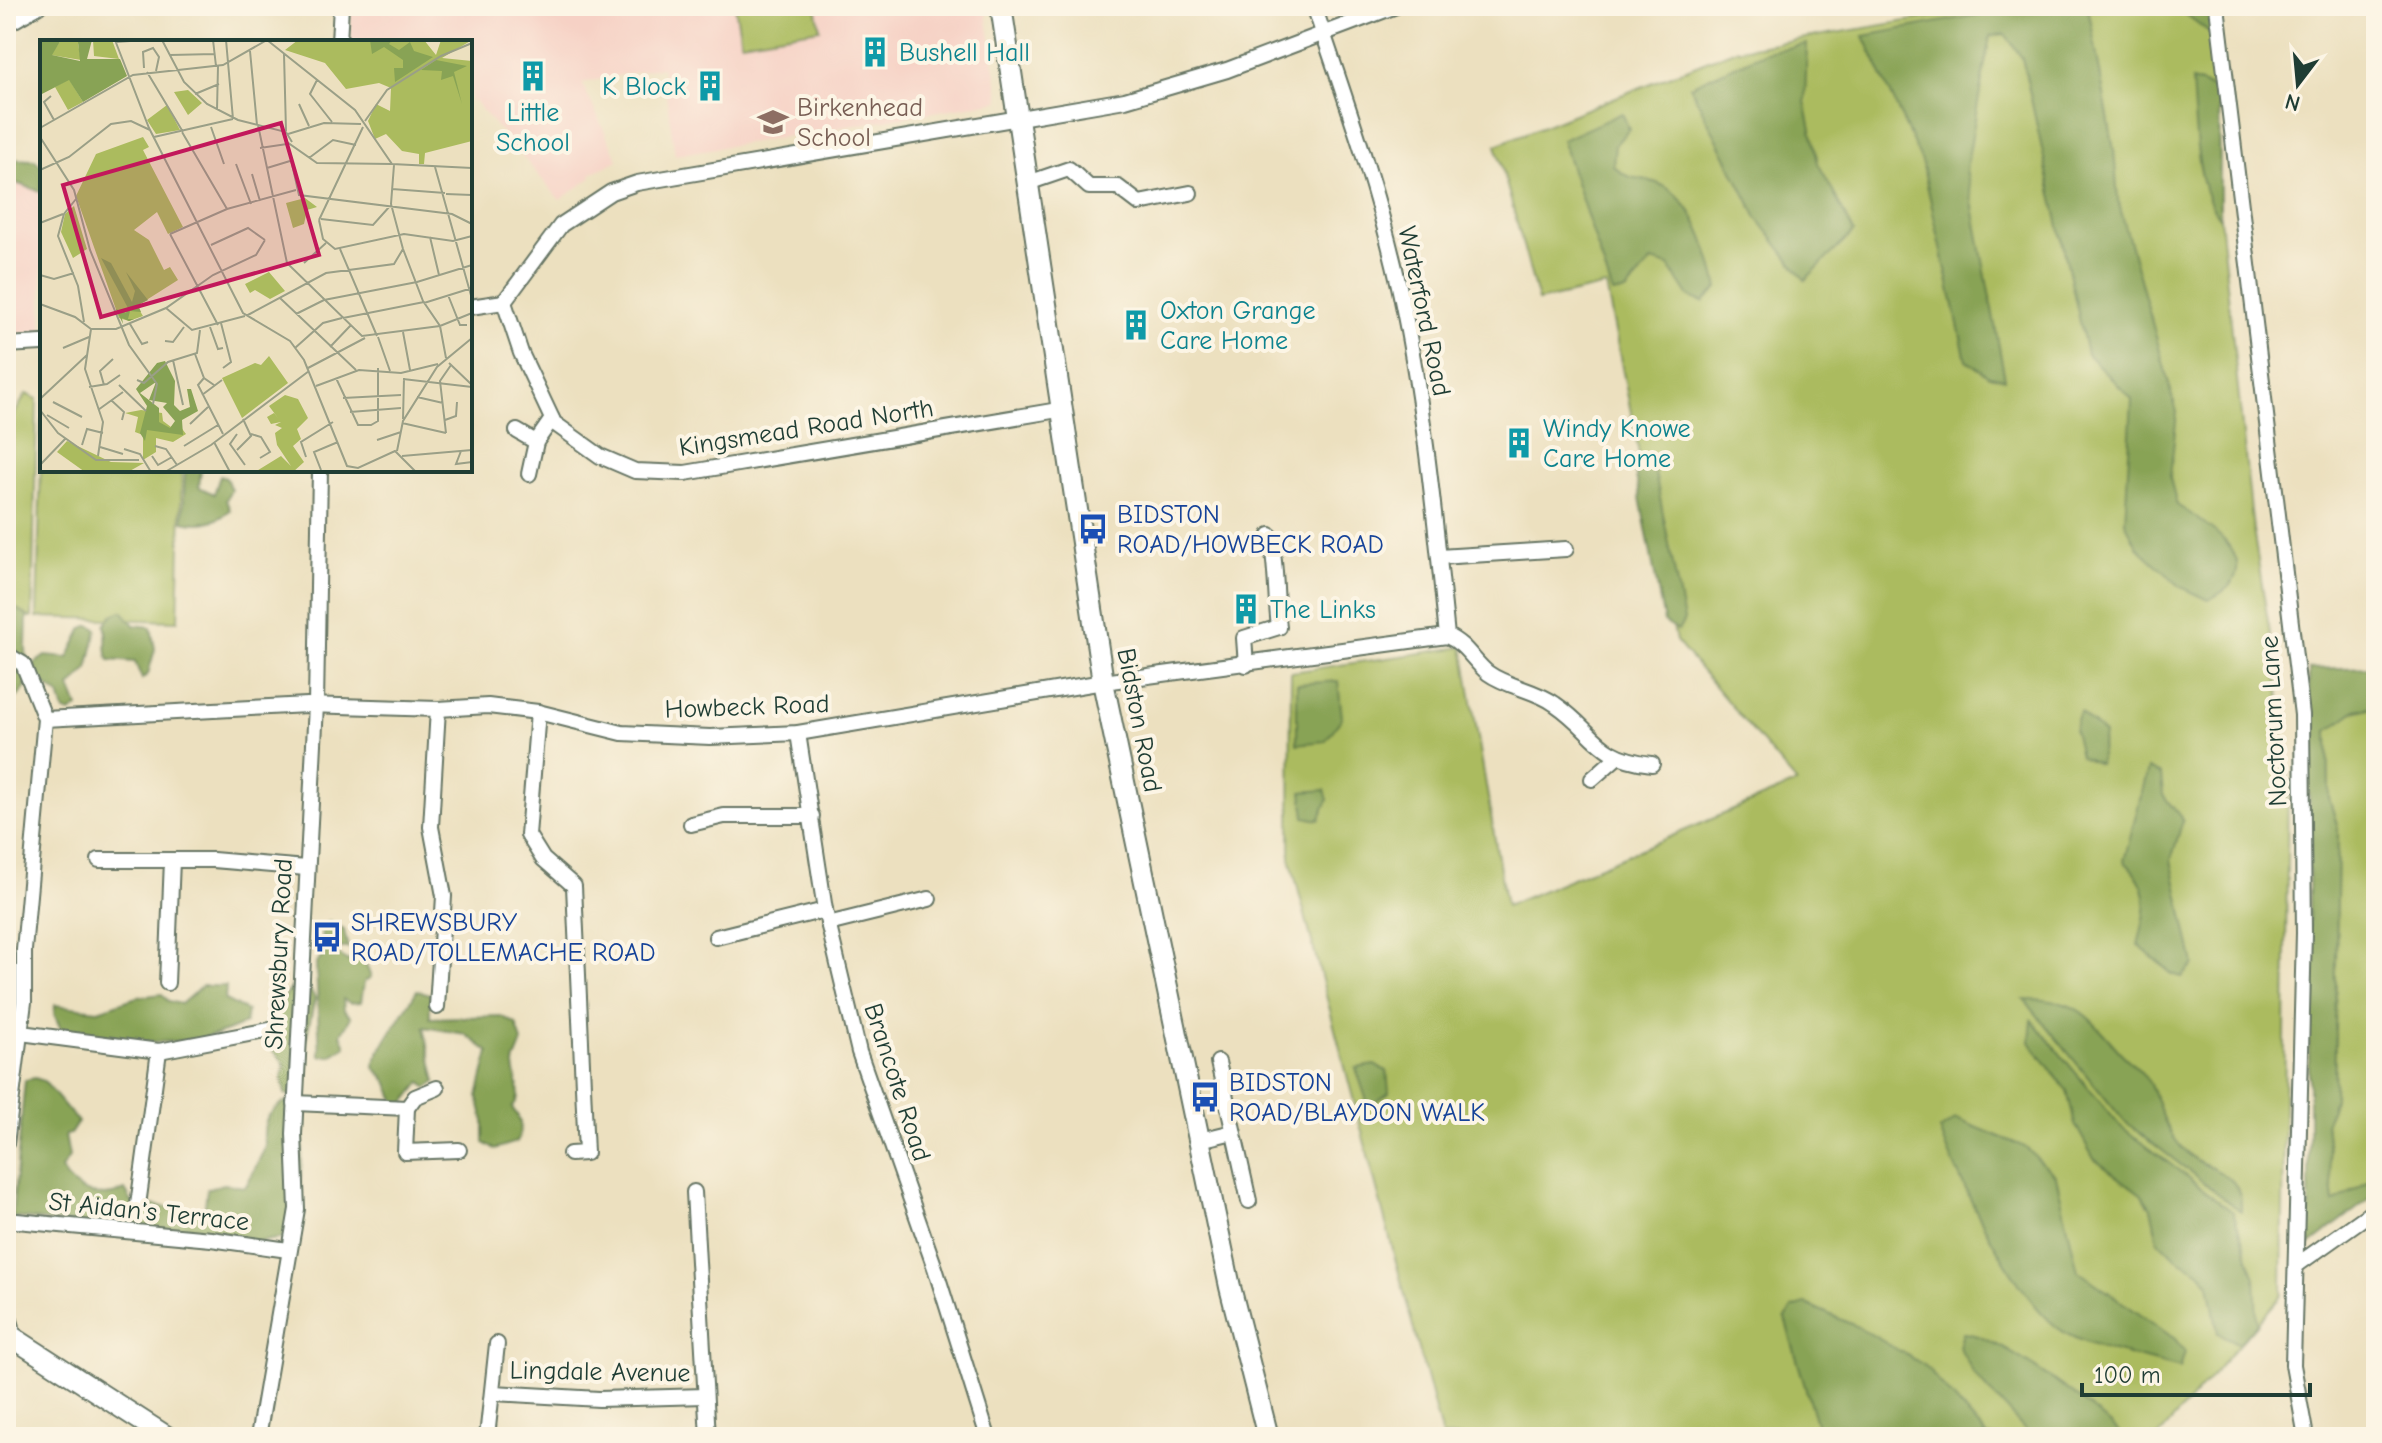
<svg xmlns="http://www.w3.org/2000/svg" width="2382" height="1443" viewBox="0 0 2382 1443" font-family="'Comic Neue',sans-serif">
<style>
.built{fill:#f6d1c5}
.green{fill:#abbb5e;stroke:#657c49;stroke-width:2}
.forest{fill:#88a355;stroke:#547044;stroke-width:2}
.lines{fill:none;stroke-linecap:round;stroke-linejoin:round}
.street-casing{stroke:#677665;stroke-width:18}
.secondary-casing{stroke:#677665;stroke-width:24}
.street{stroke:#fff;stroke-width:14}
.secondary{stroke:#fff;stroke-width:20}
.labels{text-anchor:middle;stroke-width:8;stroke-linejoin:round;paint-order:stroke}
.culture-label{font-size:26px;fill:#0d838f;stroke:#fcf5e5;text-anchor:start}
.education-label{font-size:26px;fill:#785e54;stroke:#fcf5e5;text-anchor:start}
.street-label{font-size:26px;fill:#1f3d34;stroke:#fcf5e5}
.transit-label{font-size:26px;fill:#164399;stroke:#fcf5e5;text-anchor:start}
.inset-road{fill:none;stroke:#9a9f87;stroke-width:2}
.view{fill:#c2185b;fill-opacity:0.15;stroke:#c2185b;stroke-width:4}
.inset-edge{fill:none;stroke:#1f3d34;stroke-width:4}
</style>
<rect width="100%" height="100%" fill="#fcf5e5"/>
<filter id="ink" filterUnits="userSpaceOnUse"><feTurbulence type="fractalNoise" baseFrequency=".0125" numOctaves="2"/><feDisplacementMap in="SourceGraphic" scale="16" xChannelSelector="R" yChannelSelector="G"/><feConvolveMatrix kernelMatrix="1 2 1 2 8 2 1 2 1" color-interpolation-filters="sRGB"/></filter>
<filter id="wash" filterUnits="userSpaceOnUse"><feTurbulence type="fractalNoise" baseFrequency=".006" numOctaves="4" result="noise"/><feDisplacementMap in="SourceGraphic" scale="32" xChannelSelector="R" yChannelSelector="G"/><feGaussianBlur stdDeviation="1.8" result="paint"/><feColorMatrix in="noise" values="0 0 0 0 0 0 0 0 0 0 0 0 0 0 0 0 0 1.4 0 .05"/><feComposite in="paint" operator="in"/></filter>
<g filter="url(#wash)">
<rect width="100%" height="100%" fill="#ece0bf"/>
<g class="built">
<polygon points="351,6 985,6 1000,101 675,155 662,67 582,83 618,160 592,173 591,178 560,200 475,102 470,102 470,42 351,42"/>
<polygon points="42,166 42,333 6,335 6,171"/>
</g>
<g class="green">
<polygon points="735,6 816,6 820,29 741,42"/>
<polygon points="1997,6 2209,6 2219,90 2220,218 2253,530 2279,689 2288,775 2282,1295 2158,1437 1442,1437 1290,858 1291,672 1463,647 1506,906 1797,783 1676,641 1606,286 1538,301 1496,145 1734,50"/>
<polygon points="26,394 37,399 32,617 6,616 6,429"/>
<polygon points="42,419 42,470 182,470 178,621 37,617"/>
<polygon points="2376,706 2376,1182 2369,1180 2334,1204 2326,1122 2334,1099 2338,828 2329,798 2328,730 2344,715"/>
</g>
<g class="forest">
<path d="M1981,6H2088L2114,150L2118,200L2177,412L2170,478L2177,505C2198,519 2258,552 2230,585C2226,591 2215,596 2209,600L2181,587L2138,548L2125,522L2132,399L2087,354L2022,58L2005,34L1990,36L1966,169L2005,379L1989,376L1966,360L1922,162L1864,36L1982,14Z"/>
<polygon points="2175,6 2209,6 2212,34"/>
<polygon points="1807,44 1805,101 1818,163 1854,232 1805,280 1757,218 1690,86 1766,52"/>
<path d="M2192,81L2219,90L2220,218C2195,191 2195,118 2192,81Z"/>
<path d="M1622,113L1629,129L1615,145L1613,165C1630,183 1636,175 1657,183C1695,197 1710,253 1718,288L1703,302L1689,297L1669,266L1652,261L1626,291L1613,294L1562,140Z"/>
<polygon points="6,159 35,160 42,167 42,192 13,182 6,184"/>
<polygon points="1633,461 1653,463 1684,620 1678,631 1664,622"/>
<path d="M185,470H201L199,487L214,494L220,476L226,478L231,490L226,500L230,510C217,523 200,525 183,521Z"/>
<path d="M9,604L27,615C27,626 26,638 26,649C27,675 36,682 11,703L6,699Z"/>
<path d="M122,611L134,625L151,627L155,649L148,674L142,679L135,662L109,660C103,648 109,638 105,625L112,615Z"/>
<polygon points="90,625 97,629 88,669 70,687 78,707 70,713 64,711 59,695 37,679 34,664 45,656 68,658 83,628"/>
<polygon points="2376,667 2376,706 2356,710 2328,731 2329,798 2338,828 2334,1099 2326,1122 2334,1203 2370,1180 2376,1182 2376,1194 2309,1245 2309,669"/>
<polygon points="1338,681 1342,718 1325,741 1297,744 1297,684"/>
<polygon points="2080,712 2104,734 2099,764 2080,756 2074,730"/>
<path d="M2148,769L2161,775L2163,795L2183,820L2171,860L2194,965L2182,977L2172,974L2138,945C2147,909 2153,888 2124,861Z"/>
<polygon points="1325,790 1328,800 1319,820 1305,817 1302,792"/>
<polygon points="329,922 344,930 348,948 339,948 337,953 348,961 355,957 364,960 371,977 364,982 361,1002 350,1003 343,999 344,1010 351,1017 341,1034 346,1046 331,1056 320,1056 316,964 325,953 321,928"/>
<path d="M202,986H226L225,1000L247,1011L245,1023C187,1053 123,1041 61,1029L54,1014L55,1005L98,1010L137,997L162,994L168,1001L181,1004Z"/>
<polygon points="308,987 315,998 304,1049 303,1098 285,1095 282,1078 285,1064 266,1043 267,1016 291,989"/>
<path d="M417,990L430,994V1018L501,1016L516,1024L522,1041C521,1047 514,1059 514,1065C515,1081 525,1095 512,1108C522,1119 522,1129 517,1142L495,1149L484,1143V1121L478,1096L489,1052L465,1034L424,1027L436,1082L427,1088L421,1082L403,1105H397L387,1081L374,1067C374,1053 408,1008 417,990Z"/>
<path d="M2024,999C2079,999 2086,1014 2120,1052C2129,1062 2144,1072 2150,1084C2161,1108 2164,1129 2183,1149C2205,1174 2244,1167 2241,1211L2124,1121Z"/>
<polygon points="2032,1020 2119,1125 2233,1212 2255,1278 2257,1323 2239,1344 2218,1333 2209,1284 2200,1272 2177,1259 2158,1240 2151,1208 2141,1194 2094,1159 2075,1124 2067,1091 2030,1042"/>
<polygon points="1374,1065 1387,1071 1389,1093 1369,1107 1356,1068"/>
<path d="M35,1078L44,1081L78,1122L70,1134L65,1135L69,1157L61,1169C74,1193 100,1201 125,1190L132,1202L204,1213L207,1189L223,1184L245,1187C247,1185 265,1149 265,1146C266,1142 263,1138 264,1133C264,1117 272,1111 284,1102L305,1107L298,1224L282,1238L259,1242L12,1217L25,1080Z"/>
<path d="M1956,1119L2025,1147L2056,1176L2078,1271L2175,1339L2185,1352L2180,1368C2148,1359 2097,1350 2069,1335C2021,1311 1958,1180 1940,1130Z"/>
<polygon points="1806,1304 1858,1327 1924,1365 1988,1437 1820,1437 1785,1319 1792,1308"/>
<path d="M1963,1333C1995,1333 2101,1412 2124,1437H2031L1974,1374L1959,1347Z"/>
</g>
</g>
<g filter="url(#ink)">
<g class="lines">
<g class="street-casing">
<g id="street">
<path d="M1314,6C1345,98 1378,191 1399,286C1424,402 1435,519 1447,636"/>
<polyline points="2217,6 2302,715 2304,933 2293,1365 2306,1437"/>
<polyline points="6,25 39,6"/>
<polyline points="339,42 341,6"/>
<polyline points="1028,183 1069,169 1089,187 1118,187 1139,203 1190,193"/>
<polyline points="504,302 561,225 611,192 637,183 1125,100 1227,70 1396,6"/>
<polyline points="504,302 521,353 554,423 600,456 635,471 685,473 1064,409"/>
<polyline points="470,307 504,302"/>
<polyline points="6,345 42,343"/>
<polyline points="517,431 536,442"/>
<polyline points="529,474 536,442 552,419"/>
<polyline points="1439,557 1566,549"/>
<polyline points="6,654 23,664 45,719 24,950 24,1002 6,1144"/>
<path d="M1246,665L1244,638L1279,627C1275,595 1277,566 1270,535"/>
<polyline points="538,712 528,835 543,859 574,886 586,1153 570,1154"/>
<path d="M45,719L307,705L438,709L488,706L538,712L622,733L710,737L798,733L1103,682L1447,636C1466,644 1473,661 1488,673C1507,687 1536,690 1555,704C1596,732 1596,758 1652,764"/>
<polyline points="798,733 825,910 859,1052 935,1268 988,1437"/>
<polyline points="1592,779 1617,757"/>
<polyline points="691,824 724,816 812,816"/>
<polyline points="99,860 213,860 306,868"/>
<polyline points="828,924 929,899"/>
<polyline points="716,937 825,910"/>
<polyline points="167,983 172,860"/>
<polyline points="437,1007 444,896 431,827 438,709"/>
<polyline points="21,1033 159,1051 270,1030"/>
<polyline points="1218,1062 1249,1201"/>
<polyline points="295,1103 407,1108 405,1152 459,1150"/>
<polyline points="407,1108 415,1097 437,1088"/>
<polyline points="1200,1140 1233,1132"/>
<polyline points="694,1192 708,1437"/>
<polyline points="138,1205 159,1051"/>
<polyline points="6,1220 211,1239 288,1250"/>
<polyline points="2297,1265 2376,1209"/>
<polyline points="6,1307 12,1327 6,1339"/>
<polyline points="494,1393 599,1399 705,1396"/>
<polyline points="258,1437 297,1209 294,1134 316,705 320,470"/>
<polyline points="487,1437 497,1344"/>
</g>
</g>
<g class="secondary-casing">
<g id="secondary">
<polyline points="1001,6 1103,682 1230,1287 1268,1437"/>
<polyline points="9,1335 167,1437"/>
</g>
</g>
<use href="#street" class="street"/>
<use href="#secondary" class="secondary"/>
</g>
</g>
<defs>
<g id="building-bare" transform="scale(2.4)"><path d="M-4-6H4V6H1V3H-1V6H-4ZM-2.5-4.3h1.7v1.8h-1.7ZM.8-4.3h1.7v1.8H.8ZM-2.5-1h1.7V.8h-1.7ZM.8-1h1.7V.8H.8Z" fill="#0f9aa8" stroke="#fcf5e5" stroke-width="2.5" paint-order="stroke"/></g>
<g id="school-bare" transform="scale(2.4)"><path d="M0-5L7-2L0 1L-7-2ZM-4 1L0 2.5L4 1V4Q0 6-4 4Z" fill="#8d6e63" stroke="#fcf5e5" stroke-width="2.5" paint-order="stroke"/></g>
<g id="bus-bare" transform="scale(2.4)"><path d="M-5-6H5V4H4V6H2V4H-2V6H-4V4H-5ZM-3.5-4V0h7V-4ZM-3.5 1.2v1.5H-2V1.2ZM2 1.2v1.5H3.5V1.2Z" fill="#1a4fb4" stroke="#fcf5e5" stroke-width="2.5" paint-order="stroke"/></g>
</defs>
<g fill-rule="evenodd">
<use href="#building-bare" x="875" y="52"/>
<use href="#building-bare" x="533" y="76"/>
<use href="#building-bare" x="710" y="86"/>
<use href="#school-bare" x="773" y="122"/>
<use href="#building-bare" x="1136" y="325"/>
<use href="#building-bare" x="1519" y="443"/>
<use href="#bus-bare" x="1093" y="529"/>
<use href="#building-bare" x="1246" y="609"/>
<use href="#bus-bare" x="327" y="937"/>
<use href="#bus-bare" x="1205" y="1097"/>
</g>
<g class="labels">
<g class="culture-label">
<text x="899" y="61">Bushell Hall</text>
<text x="686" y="95" text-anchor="end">K Block</text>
<text x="533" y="121" text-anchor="middle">Little<tspan x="533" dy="30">School</tspan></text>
<text x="1160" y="319">Oxton Grange<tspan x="1160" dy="30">Care Home</tspan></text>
<text x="1543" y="437">Windy Knowe<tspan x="1543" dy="30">Care Home</tspan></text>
<text x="1270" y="618">The Links</text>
</g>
<g class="education-label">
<text x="797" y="116">Birkenhead<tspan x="797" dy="30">School</tspan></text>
</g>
<g class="street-label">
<text transform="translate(1425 311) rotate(78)" y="9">Waterford Road</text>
<text transform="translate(806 427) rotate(-9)" y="9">Kingsmead Road North</text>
<text transform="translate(747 706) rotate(-2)" y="9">Howbeck Road</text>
<text transform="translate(1140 720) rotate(79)" y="9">Bidston Road</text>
<text transform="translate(2273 721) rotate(-93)" y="9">Noctorum Lane</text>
<text transform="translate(278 954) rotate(-87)" y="9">Shrewsbury Road</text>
<text transform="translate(898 1082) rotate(72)" y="9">Brancote Road</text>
<text transform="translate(149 1211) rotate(6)" y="9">St Aidan's Terrace</text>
<text transform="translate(600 1371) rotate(1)" y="9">Lingdale Avenue</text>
</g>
<g class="transit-label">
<text x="1117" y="523">BIDSTON<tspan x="1117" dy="30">ROAD/HOWBECK ROAD</tspan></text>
<text x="351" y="931">SHREWSBURY<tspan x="351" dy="30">ROAD/TOLLEMACHE ROAD</tspan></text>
<text x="1229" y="1091">BIDSTON<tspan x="1229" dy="30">ROAD/BLAYDON WALK</tspan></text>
</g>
</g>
<g transform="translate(40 40)">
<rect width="432" height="432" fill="#ece0bf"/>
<path d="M21,0H42L38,4L41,20L11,15ZM53,0H72L79,19L54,16ZM258,0H384L396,15L401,0H432L402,18L432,21V101L385,113L384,124H379V114L362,111L346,94L335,99L328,81L336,64L350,71L351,48L339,43L306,49L285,23L245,10ZM29,39L43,62L28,70L15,47ZM148,50L162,63L148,75L134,52ZM127,65L140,90L116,94L107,80ZM103,97L109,107L103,110L143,187L128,194L117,172L94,190L109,200L124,230L130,227L138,240L97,266L103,276L89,281L79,278L36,156L56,114ZM265,158L277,167L267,170L264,184L253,188L246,163ZM34,166L47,209L33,218L21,192L25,174ZM229,232L245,251L230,259L215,250L210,253L205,244ZM229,316L248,343L202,378L182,338L215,323L221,325ZM245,355L258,359L268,378L257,389L261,399L253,406L264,422L253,432H215L241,416L251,426L237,405L235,393L242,388L235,385L241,382L231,384L227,377L234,373L238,378L229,366ZM101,370L122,373L123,381L131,387L137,382L146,394L133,402L116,398V412L103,420V395L95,392L98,377L85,373ZM27,401L71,422L104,423L88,432H45L17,412Z" fill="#abbb5e"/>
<path d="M0,0H21L12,15L40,21L38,2L52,0L47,19H80L87,36L43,62L29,40L0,55ZM330,0H352L349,4L359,10L370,2L374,11L393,17L355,42L354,28H363V20L344,7L332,14ZM396,20L427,26L414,32L422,64L413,36L401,40L402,31L381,30ZM61,218L71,223L92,262L95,251L86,232L108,260L98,265L101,272L90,271L88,279H94L89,281L82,278L83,284L76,269L86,273L88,268ZM125,321L135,341L134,365L140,371L150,367L147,349H151L158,371L142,380L143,395L107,390L105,401L100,393L107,366L96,349L117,323ZM116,342L109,360L127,363L123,367L135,381L130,388L119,382V368L100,353Z" fill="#88a355" fill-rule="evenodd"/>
<path class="inset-road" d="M75,0L109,88L203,273L250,301L264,320L307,426L318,428L355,411L376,432M122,0L144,42L167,64L198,80L246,92L252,102M173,0L176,26M186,0L193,79M227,0L315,70L352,124L432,128M76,2L105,0M210,11L217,85M244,14L246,91M130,15L175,14M104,28L103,12L113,8L119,17L116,31M107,32L143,92M277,40L270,54L292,82M155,54L179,44M11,56L4,62L14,80M259,64L269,86M177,70L178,26M325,81L347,50L401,16L432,3M218,85L247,223L322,296L400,286L432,273M171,87L184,124M0,88L93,35L183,25L227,0M142,92L187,169M243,93L247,102L277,123L352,124M248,94L284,83L321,84M0,97L34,150L50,210L89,305L117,344L113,364M114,97L193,79M247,102L259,155L412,174L432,184M220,108L247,104M269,118L293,100L316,105M196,124L211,164M354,125L351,164L363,209L383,261L400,286L406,318M395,127L432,259M227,128L250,121M0,130L29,117L71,84L91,81L110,90M212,134L220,161M352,149L405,153M406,154L432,155M36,159L24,174L18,196L38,246L44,282M281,179L333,185L350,166M279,180L283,199L295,209L364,194L413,201L432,196M279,180L323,87M0,183L23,174M130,194L187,169L256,150M130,194L178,285M390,197L399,235M171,205L208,188L225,200M300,209L337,296M264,223L286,203M0,235L14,239L34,233M408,255L420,285H427M240,258L316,330M384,263L432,248M0,264L35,277L51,289H76L126,268L173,235L216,215L225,200M126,268L152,290L205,276M256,274L284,260L377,242L432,225M206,276L286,233L354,224L363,209M303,278L384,262M181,283L191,322L183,328M90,284L102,304L108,302M170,287L178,309L183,308M51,289L45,329L63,382L58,416M363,292L370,330M338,297L350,331M125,301L133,302L144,287M290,307L311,285M23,308L49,297M255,308L283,283L302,278M155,314L164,338L174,345M133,320L143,365M409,323L432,345M268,328L325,298M164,338L158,345L183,394M296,338L318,385H331L338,381V328M363,339L432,347M97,340L104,343L128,322L157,313L160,290M64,345L60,331L73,319M79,345L106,371M276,346L319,330L361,333L398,324M49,347L67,344L80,335M162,355L182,340M377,357L403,363M303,358L361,355M0,359L47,315M71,360L84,372L82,380M13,362L42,377M0,370L18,393L56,420H99M58,370L83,352M310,372L361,368M7,375L29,388M363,379L364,338M405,380L416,376L417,362M362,383L406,393M150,384L168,367M406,393L400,341L411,325M197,394L190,404L205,425M211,394L221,397L230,412L220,418M337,400L361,392M174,402L190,432M42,405L47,389L63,393M115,406L126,409L137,425M144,406L178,385M60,407L83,414M84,409L100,414L111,432M197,410L211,396L203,379M357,411L363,381L397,327L432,298M421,411L416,424L432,422M112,416L118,425L132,417M362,416L432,410M266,417L261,402L293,382M281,430L274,412L298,402M1,432V424L26,398M125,432L171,405L269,331"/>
<path class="view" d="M241,83L279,215L61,277L23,145Z"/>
<rect width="432" height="432" class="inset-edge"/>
</g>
<rect width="2382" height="1443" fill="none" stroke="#fcf5e5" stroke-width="32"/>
<g transform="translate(2298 84) rotate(196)" stroke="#fcf5e5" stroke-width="6" paint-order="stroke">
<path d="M0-6L14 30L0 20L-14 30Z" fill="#1f3d34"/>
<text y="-12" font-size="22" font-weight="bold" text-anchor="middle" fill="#1f3d34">N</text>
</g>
<path d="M2082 1383v12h228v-12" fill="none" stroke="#1f3d34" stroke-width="4"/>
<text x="2094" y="1383" font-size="24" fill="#1f3d34" stroke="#fcf5e5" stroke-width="6" paint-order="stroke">100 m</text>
</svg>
